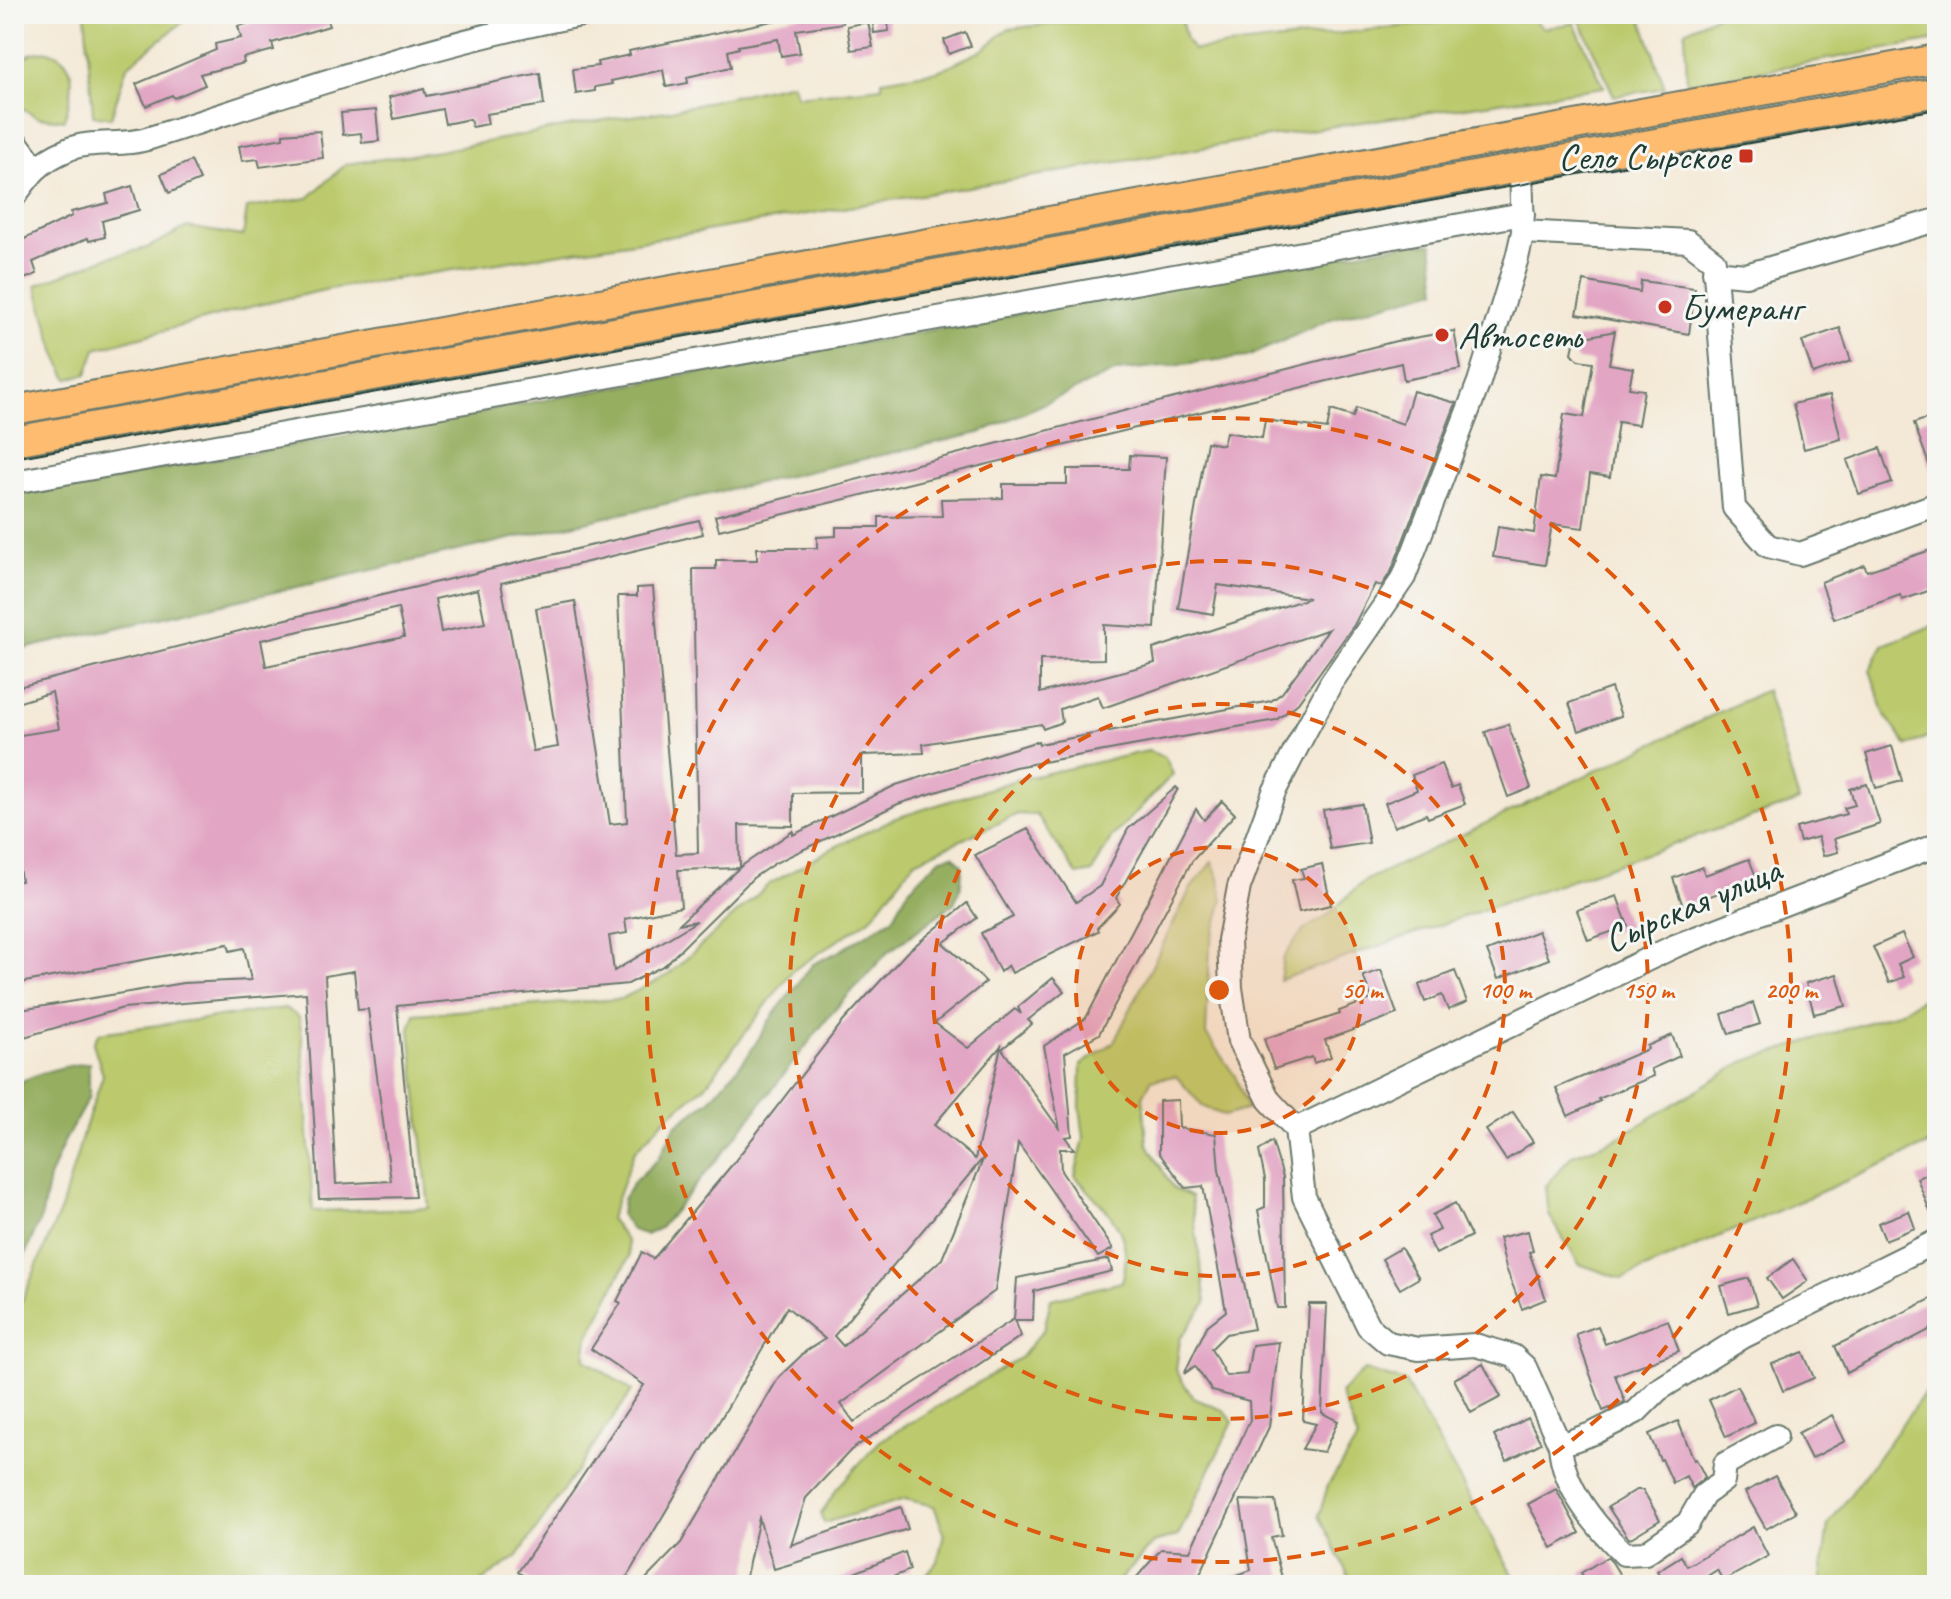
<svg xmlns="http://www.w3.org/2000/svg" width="1951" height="1599" viewBox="0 0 1951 1599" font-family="Caveat,sans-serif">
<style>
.green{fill:#bcca6d;stroke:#6e8450;stroke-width:2}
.forest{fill:#95ae60;stroke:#5a764a;stroke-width:2}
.building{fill:#e2a6c4;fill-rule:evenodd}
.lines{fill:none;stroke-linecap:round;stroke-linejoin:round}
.minor-casing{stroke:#6a796d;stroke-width:26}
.major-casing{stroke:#6a796d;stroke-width:32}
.minor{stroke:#fff;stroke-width:22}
.major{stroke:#fdbc70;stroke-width:28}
.tram{stroke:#1f3d34;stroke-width:2}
.ring{fill:none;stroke:#de580e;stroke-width:4;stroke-dasharray:14 10}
.poi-dot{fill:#c8321e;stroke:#f6f6f2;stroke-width:3}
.labels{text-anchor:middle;stroke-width:6;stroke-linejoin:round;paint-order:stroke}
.poi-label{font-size:38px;fill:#1f3d34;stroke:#f6f6f2;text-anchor:start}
.street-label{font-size:38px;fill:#1f3d34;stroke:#f6f6f2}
.centre{fill:#de580e;stroke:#f6f6f2;stroke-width:4}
.ring-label{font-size:24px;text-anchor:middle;font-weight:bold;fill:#de580e;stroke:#f6f6f2;stroke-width:6;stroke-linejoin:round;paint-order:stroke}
</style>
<rect width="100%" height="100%" fill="#f6f6f2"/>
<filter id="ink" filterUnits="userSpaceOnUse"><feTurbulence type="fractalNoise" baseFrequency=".0125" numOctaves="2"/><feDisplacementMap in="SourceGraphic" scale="16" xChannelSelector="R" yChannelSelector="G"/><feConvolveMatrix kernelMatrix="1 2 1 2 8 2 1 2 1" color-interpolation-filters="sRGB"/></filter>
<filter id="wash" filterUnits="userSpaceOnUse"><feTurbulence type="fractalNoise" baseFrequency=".006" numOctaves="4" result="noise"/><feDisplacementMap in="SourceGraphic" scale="32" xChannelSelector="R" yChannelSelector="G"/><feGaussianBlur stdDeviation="1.8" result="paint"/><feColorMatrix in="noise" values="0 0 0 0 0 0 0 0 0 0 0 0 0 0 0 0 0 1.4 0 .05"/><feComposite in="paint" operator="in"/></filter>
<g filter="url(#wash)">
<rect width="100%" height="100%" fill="#f4e9d6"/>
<g class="green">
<polygon points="85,14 193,14 127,66 111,118 93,115"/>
<polygon points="1138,14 1180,14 1186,40 1193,50 1442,22 1529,17 1544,28 1574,23 1604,87 1334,126 699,232 329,289 254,306 96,349 87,374 68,379 56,354 36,285 109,257 147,248 187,227 243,236 247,208 308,198 346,164 439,151 584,123 667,111 792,83 797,96 882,87 882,80 938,71 981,51 1008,29"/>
<polygon points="1577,14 1640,14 1665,88 1614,96"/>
<polygon points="1719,14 1937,14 1937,40 1687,84 1685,31"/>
<path d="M48,51C82,61 72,95 64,120L37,117L17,105L15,91L19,61L32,53Z"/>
<polygon points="1937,624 1937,733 1907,746 1885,715 1870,670 1883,645"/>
<polygon points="1766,690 1799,801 1280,980 1283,959 1294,942 1306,928 1324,918 1364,881"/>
<polygon points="1148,751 1165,757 1173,774 1112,837 1092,872 1077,875 1037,815 1018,814 915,861 870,919 792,971 705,1086 665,1119 634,1152 610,1218 627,1242 629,1257 588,1337 585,1359 632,1391 517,1557 476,1585 14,1585 14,1319 62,1207 82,1137 103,1075 93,1043 99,1033 285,1008 299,1017 302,1036 313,1211 429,1208 410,1029 415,1014 621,999 667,976 768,885 831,849 893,819 1016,780"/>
<path d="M1212,862L1219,878L1223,900L1210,946L1206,1034L1235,1076L1248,1109L1224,1116L1202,1106L1176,1076L1151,1080L1143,1097L1147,1143L1173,1188L1191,1197L1206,1303L1180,1339L1176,1370L1193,1398L1223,1410L1233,1421L1178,1536L1153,1543L1115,1585H918L938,1560L944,1533L934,1506L905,1499L824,1523L821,1514L838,1487L880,1441L1021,1357L1044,1329L1051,1299L1122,1282C1136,1231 1106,1211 1075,1176L1084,1138L1080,1106L1081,1065L1114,1042L1191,888Z"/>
<polygon points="1937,990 1937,1141 1622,1279 1579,1264 1549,1215 1546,1186 1572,1155 1616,1139 1743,1062 1897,1013"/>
<polygon points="1364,1370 1405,1382 1519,1585 1354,1585 1352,1583 1319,1516 1328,1485 1358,1439 1340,1393"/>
<polygon points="1937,1376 1937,1585 1820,1585 1828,1525"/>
</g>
<g class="forest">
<polygon points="1412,243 1432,244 1437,290 1331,319 1247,357 1117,371 979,433 14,651 14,495 835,348 1240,272"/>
<polygon points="953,855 962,865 961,887 954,903 887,953 831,1014 725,1150 660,1228 646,1235 632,1230 621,1215 623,1199 634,1182 659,1158 675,1126 711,1099 747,1057 774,1014 813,964 836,953 893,918 909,889 941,858"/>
<path d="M89,1063V1097L64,1142L49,1178L42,1215L14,1281V1085C37,1073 62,1066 89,1063Z"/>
</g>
<g id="blocks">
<g class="building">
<polygon points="294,14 325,14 329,26 272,43 274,50 243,58 244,63 200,74 205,85 174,98 172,95 146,106 136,84 216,50 215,44 241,38 238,26 266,19 267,22"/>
<polygon points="806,14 842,14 843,23 796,30 800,53 781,56 778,39 738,46 739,48 728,51 731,67 687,77 688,83 666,87 663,70 611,81 612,84 595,87 595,91 576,94 573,69 598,66 597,62 630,55 629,51"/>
<polygon points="872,14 887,14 889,31 874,33"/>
<polygon points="868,22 873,47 851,50 847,26"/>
<polygon points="965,32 971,46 949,54 944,40"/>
<polygon points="540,73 544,105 486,114 488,124 472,127 470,119 445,124 442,109 394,119 389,97 424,89 426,96"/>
<polygon points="376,110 379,141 362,143 361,133 343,135 341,113"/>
<polygon points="320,131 323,158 260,167 258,159 242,161 239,146 283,138 283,134"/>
<polygon points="191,161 200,180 169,193 161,174"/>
<polygon points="132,186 139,210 102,221 105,237 89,241 88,238 33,262 37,274 14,283 14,244 72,216 71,212 108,203 106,194"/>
<polygon points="1584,281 1640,292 1641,281 1695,288 1689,334 1577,314"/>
<polygon points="1840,328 1851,361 1813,374 1802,341"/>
<polygon points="1454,331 1461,369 1404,380 1401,363 719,530 715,516 1396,341"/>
<polygon points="1615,331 1609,364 1633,368 1629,388 1644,390 1638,425 1618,422 1610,477 1590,474 1583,528 1552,524 1545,565 1493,557 1498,527 1534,533 1541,477 1555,479 1564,414 1584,417 1593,362 1578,360 1572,353 1575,339"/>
<path d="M1413,391L1456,403L1391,572L1381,586L1375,584L1354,625L1296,705L1276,720L1015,767L898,804L775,863L753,878L665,965L628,984L397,1006L415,1197L319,1199L306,993L123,1008L14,1040V1011L183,983L251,980L244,948L230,951L228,944L14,984V882L21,881L14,834V736L59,729L52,692L14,704V688L378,596L699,520L703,534L501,583L533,751L558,747L536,608L575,601L610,824L627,822L618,596H637V588L653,587L676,854L698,853L693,569H716V560H757V548H817V537L836,536V527H879V517L942,516L941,499L1003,498V484H1067V469H1129L1130,455L1166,457L1155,628L1104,625V659L1040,660V693L1155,663L1153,649L1309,598L1218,585L1213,614L1178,608L1207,442L1223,445L1226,432L1262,438L1265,420L1327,429L1331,410L1353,417L1356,408L1403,424ZM478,589L485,623L441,632L435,599ZM398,608L404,637L266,666L261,640ZM1329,629L1282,693L1271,701L1039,744L1038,741L896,785L793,835V831L740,867L739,825L793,826V793L862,792V755L924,753L923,744L1041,724L1043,729L1062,722L1060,709L1098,696L1103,708ZM739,868L679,924L697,921L614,971L609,936L627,933L625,919L681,907L678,870ZM354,971L358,1010L368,1009L391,1181L336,1184L325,976Z"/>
<polygon points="1830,395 1841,439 1804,449 1793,404"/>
<polygon points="1937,415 1937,480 1935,481 1914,423"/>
<polygon points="1880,448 1892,483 1859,494 1847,460"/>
<polygon points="1937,548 1937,588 1902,600 1900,595 1834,619 1821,582 1864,565 1867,571"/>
<polygon points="1611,688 1621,716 1579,731 1569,703"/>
<polygon points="1508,724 1531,788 1508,797 1485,732"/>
<polygon points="1892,746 1902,781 1876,788 1866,754"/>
<polygon points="1441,764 1451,788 1458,785 1465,804 1428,818 1426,814 1394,827 1385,803 1417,790 1412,775"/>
<polygon points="1867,784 1880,824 1834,839 1838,852 1823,856 1818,837 1800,842 1796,828 1846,814 1844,808 1855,805 1850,789"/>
<polygon points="1176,787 1178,789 1116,898 1120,904 1097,928 1098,931 1012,973 1008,965 1000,972 981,933 1013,917 975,855 1028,829 1076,902 1100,886 1128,829"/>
<path d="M1222,801L1235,814L1192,861L1099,1034L1065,1053L1072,1136L1065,1137L1074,1149H1060L1061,1171L1113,1249L1098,1257L1018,1143L995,1291L841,1404L854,1422L1014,1319L1017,1278L1109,1259L1112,1271L1034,1291L1033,1320H1015L1021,1336L851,1450L806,1498L791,1545L901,1507L908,1529L774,1569L759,1518L744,1585H640L681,1543L779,1377L806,1351L825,1339L787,1307L622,1585H537L518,1572L644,1385L591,1349L621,1303L617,1301L642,1252L653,1259L731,1166L841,1024L907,952L967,903L977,918L943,943L986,982L935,1023L968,1048L1015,1009L1021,1014L1018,1007L1053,978L1064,991L1028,1020L1032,1024L1002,1049L1060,1130L1044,1046L1086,1018L1196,809L1204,820ZM1001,1046L1000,1051L975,1159L934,1125ZM984,1157L942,1259L843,1346L834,1336Z"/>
<polygon points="1362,804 1369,843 1330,849 1323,810"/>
<polygon points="1749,859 1757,879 1683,906 1673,878 1702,867 1705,875"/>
<polygon points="1322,864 1331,905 1299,912 1292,880 1304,878 1301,869"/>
<polygon points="1617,896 1628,926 1588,940 1577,910"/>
<polygon points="1538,931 1549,959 1498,979 1487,951"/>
<polygon points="1902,934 1913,957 1898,964 1904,977 1889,983 1873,947"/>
<polygon points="1381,970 1397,1014 1325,1040 1331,1057 1314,1063 1312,1057 1274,1069 1264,1039 1340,1014 1339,1011 1372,999 1363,976"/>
<polygon points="1455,971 1467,1002 1448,1010 1442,995 1425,1002 1419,985"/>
<polygon points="1837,974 1846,1006 1814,1014 1806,983"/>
<polygon points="1753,1003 1760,1024 1729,1034 1722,1014"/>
<polygon points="1672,1035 1680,1056 1651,1069 1654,1076 1598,1099 1600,1101 1568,1116 1556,1088 1648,1049 1647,1046"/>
<polygon points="1178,1100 1179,1128 1216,1134 1219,1170 1254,1329 1226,1334 1211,1349 1226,1376 1247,1374 1252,1345 1279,1342 1269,1427 1195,1585 1130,1585 1161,1549 1190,1551 1250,1420 1249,1401 1212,1391 1195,1366 1184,1374 1207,1326 1226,1311 1203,1186 1186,1188 1159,1153 1159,1101"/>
<polygon points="1513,1112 1533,1142 1506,1160 1486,1130"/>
<polygon points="1272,1141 1283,1177 1285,1308 1277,1308 1258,1210 1265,1207 1265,1179 1259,1151"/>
<polygon points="1937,1170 1937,1227 1936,1227 1917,1178"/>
<polygon points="1455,1203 1471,1236 1436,1254 1427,1236 1440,1230 1432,1215"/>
<polygon points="1909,1211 1915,1228 1885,1240 1878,1223"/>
<polygon points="1528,1231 1533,1251 1529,1252 1546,1299 1522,1309 1506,1268 1499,1238"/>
<polygon points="1401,1248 1419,1278 1400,1289 1382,1259"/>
<polygon points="1793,1259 1808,1281 1782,1299 1767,1278"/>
<polygon points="1749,1278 1757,1305 1729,1313 1721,1286"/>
<polygon points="1937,1296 1937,1326 1847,1373 1835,1346"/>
<polygon points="1309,1304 1327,1304 1322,1413 1338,1421 1324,1452 1302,1449 1316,1424 1303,1421"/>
<polygon points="1668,1320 1679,1351 1615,1375 1625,1402 1603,1411 1576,1334 1598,1326 1605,1344"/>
<polygon points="1803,1352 1814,1378 1783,1391 1772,1364"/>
<polygon points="1483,1364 1501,1397 1471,1413 1454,1379"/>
<polygon points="1737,1386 1755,1423 1726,1437 1709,1400"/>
<polygon points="1832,1415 1845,1441 1811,1459 1798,1433"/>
<polygon points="1528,1418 1541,1443 1507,1461 1494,1436"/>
<polygon points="1678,1421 1694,1460 1696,1459 1705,1477 1692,1488 1686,1476 1673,1483 1662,1459 1660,1460 1649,1434"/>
<polygon points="1775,1476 1796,1512 1766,1529 1745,1492"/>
<polygon points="1556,1489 1580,1533 1552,1548 1528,1504"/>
<polygon points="1636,1490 1643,1490 1660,1520 1629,1539 1608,1507"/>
<polygon points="1240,1500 1275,1501 1282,1535 1271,1537 1284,1585 1215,1585 1215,1583 1251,1570"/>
<polygon points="1753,1527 1768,1556 1723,1581 1717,1570 1693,1585 1666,1585 1657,1571 1681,1556 1687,1566"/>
<polygon points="905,1552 910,1570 873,1585 825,1585"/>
<polygon points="1607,1557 1612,1562 1626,1585 1589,1585 1581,1573"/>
</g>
</g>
</g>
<g filter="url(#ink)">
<use href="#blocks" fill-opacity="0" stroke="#6a796d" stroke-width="2"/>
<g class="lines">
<g class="minor-casing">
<g id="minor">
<polyline points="14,139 35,167"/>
<path d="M14,197C31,173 39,162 67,150C90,139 125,147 150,138C295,92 437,41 587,14"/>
<polyline points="1523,232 1688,241 1714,261 1734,508 1768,546 1800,554 1937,504"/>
<polyline points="1714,272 1746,275 1937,220"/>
<polyline points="14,482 1523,214"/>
<polyline points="1937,845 1675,946 1296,1129 1304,1197 1368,1326 1388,1343 1418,1349 1475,1345 1513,1356 1525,1367 1560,1445 1594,1433 1636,1412 1658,1390 1743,1337 1937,1241"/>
<polyline points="1296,1129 1269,1100 1239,1041 1231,988 1229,940 1239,887 1274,792 1298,745 1331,683 1404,577 1479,382 1517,258 1523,232 1521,168"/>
<path d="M1560,1445C1563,1488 1595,1525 1624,1554L1645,1553L1688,1523L1704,1495L1723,1481L1725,1464L1776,1436"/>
</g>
</g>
<g class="major-casing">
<g id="major">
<polyline points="14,410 1937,59"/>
<polyline points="14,441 1937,92"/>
</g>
</g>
<use href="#minor" class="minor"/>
<use href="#major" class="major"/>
<polyline class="tram" points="14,458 1937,109"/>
</g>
</g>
<circle cx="1219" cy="990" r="143" fill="#de580e" fill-opacity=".12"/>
<g class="ring">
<circle cx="1219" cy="990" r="143"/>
<circle cx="1219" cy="990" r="286"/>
<circle cx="1219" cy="990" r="429"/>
<circle cx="1219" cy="990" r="572"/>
</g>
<g class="poi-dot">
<rect x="1738" y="148" width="16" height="16" rx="4"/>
<circle cx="1665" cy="307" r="8"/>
<circle cx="1442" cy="335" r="8"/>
</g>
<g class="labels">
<g class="poi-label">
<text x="1730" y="169" text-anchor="end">Село Сырское</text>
<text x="1681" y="320">Бумеранг</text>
<text x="1458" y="348">Автосеть</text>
</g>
<g class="street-label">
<text transform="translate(1692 904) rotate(-23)" y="13">Сырская улица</text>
</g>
</g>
<circle cx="1219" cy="990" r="12" class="centre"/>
<g class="ring-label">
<text x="1362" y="998">50 m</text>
<text x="1505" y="998">100 m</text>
<text x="1648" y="998">150 m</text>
<text x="1791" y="998">200 m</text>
</g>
<rect width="1951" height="1599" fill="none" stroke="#f6f6f2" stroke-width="48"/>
</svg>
